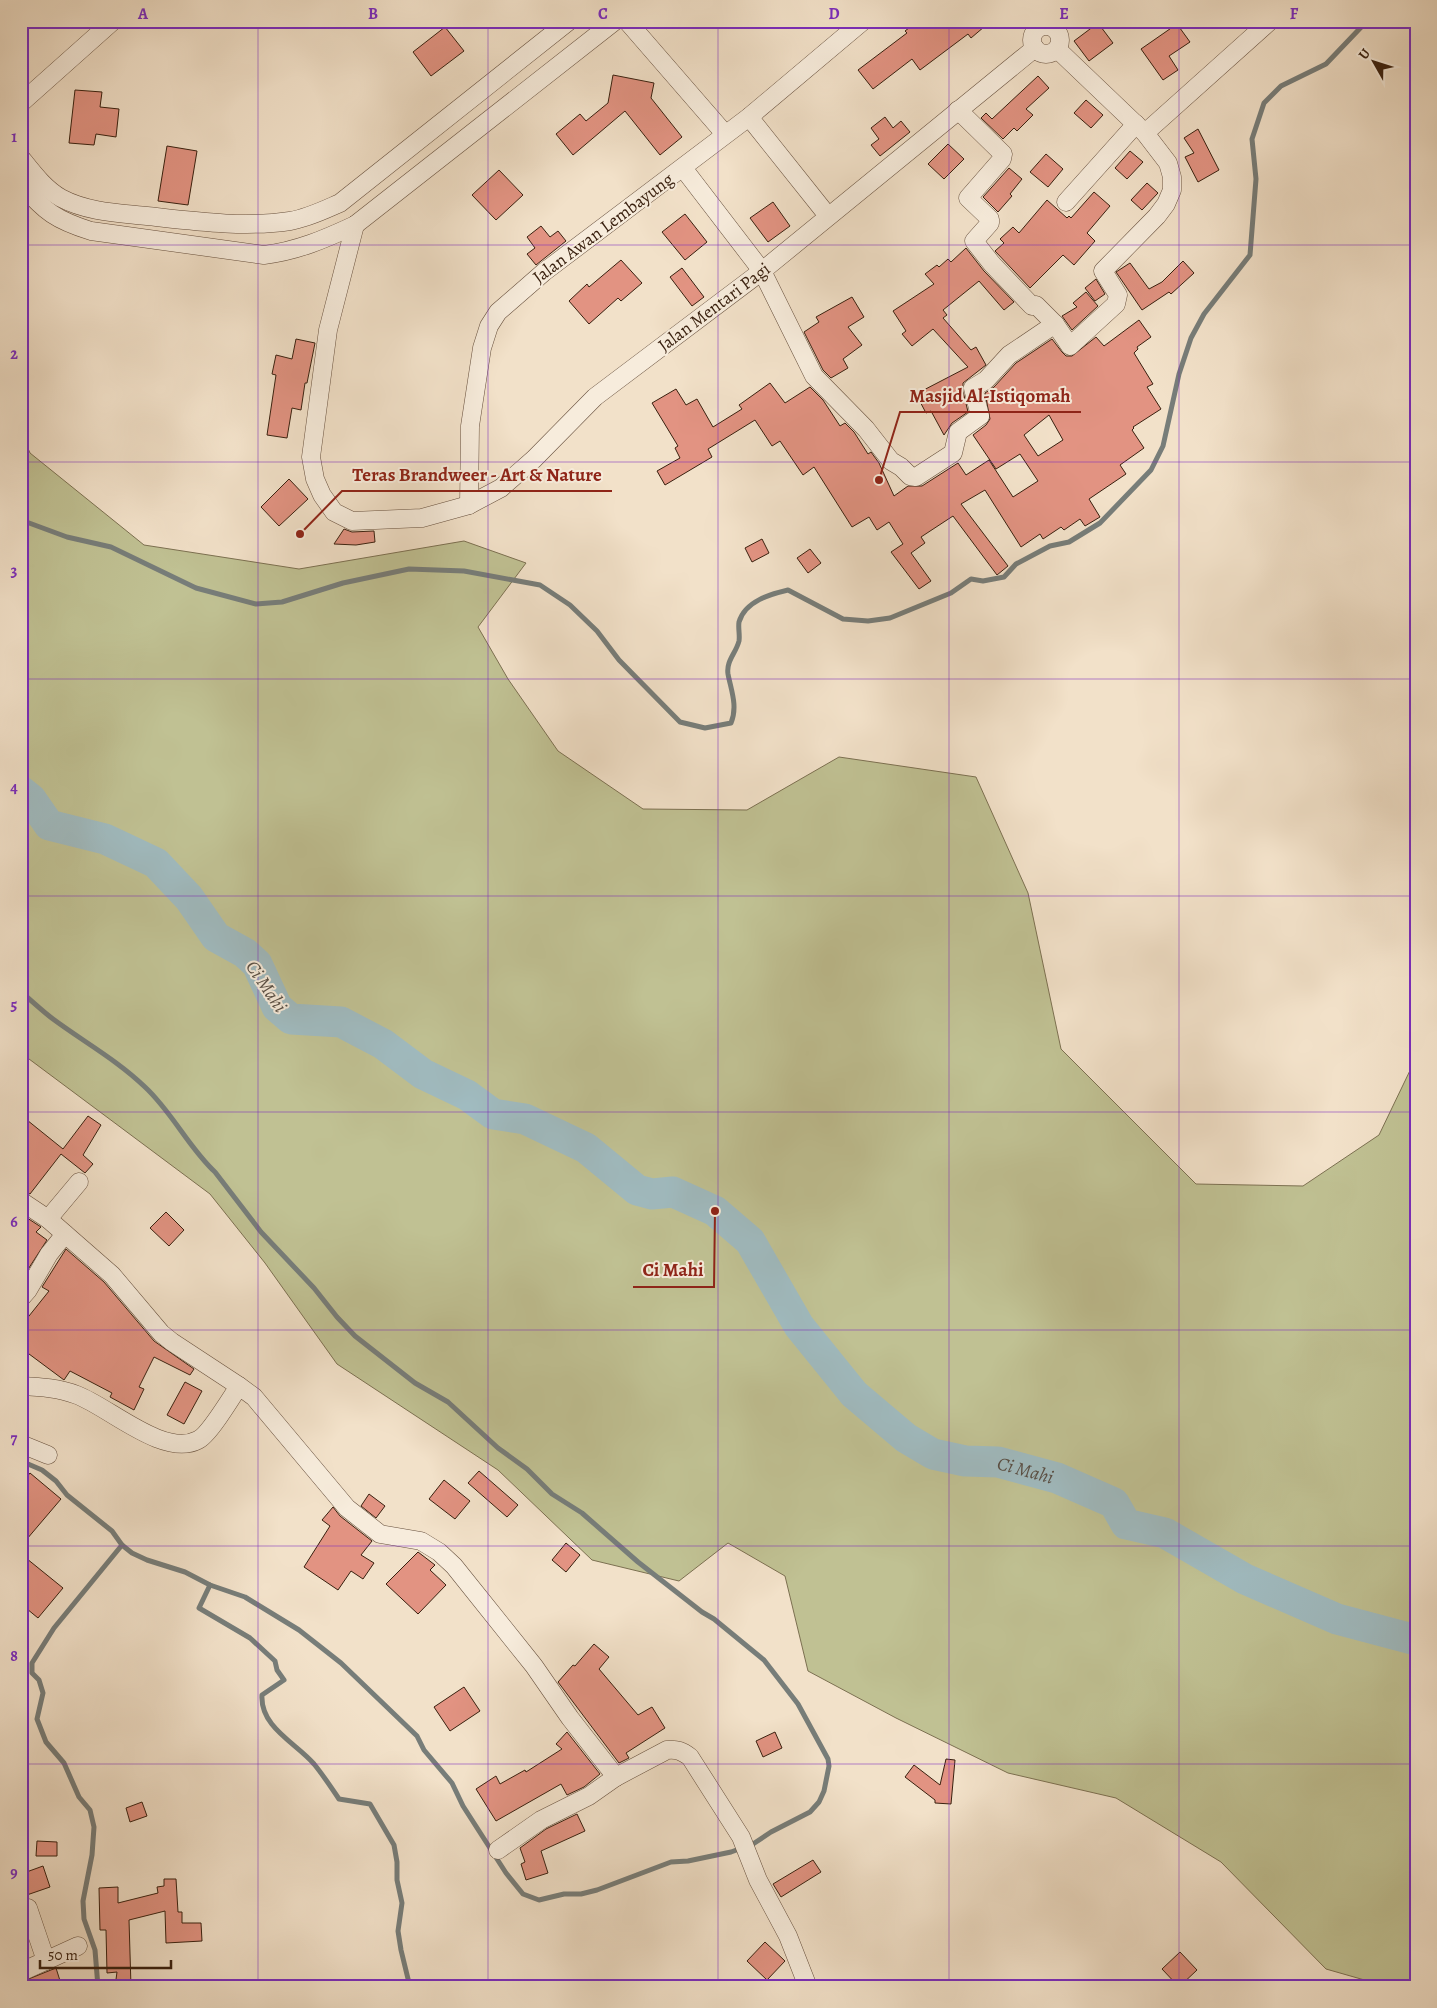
<svg xmlns="http://www.w3.org/2000/svg" width="1437" height="2008" viewBox="0 0 1437 2008" font-family="Alegreya,serif">
<style>
.green{fill:#c0c193;stroke:#7c7051}
.lines{fill:none;stroke-linecap:round;stroke-linejoin:round}
.stream{stroke:#777d79;stroke-width:5}
.river{stroke:#a0bbc0;stroke-width:31}
.building{fill:#e29382;stroke:#39200f;fill-rule:evenodd}
.minor-casing{stroke:#67503e;stroke-width:19}
.minor{stroke:#f7ecdc;stroke-width:18}
.grid{fill:none;stroke:#7b2cbf;stroke-width:1;stroke-opacity:0.55}
.labels{text-anchor:middle;stroke-width:4;stroke-linejoin:round;paint-order:stroke}
.street-label{font-size:18px;fill:#39200f;stroke:#f7ecdc}
.water-label{font-size:19px;font-style:italic;fill:#584e44;stroke:#f7ecdc}
.leader{fill:none;stroke:#8f2418;stroke-width:2}
.callout-dot{fill:#8f2418;stroke:#f7ecdc;stroke-width:2}
.callout-label{font-size:19px;text-anchor:middle;font-weight:bold;fill:#8f2418;stroke:#f7ecdc;stroke-width:4;stroke-linejoin:round;paint-order:stroke}
.neatline{fill:none;stroke:#7b2cbf;stroke-width:2}
.grid-label{font-size:16px;text-anchor:middle;font-weight:bold;fill:#7b2cbf}
</style>
<rect width="100%" height="100%" fill="#f2e1c9"/>
<filter id="stains"><feTurbulence type="fractalNoise" baseFrequency=".004" numOctaves="4"/><feColorMatrix values="0 0 0 0 .2 0 0 0 0 .09 0 0 0 0 .02 0 0 0 .5 -.17"/></filter>
<radialGradient id="worn" r=".72"><stop offset=".6" stop-color="#630" stop-opacity="0"/><stop offset="1" stop-color="#630" stop-opacity=".3"/></radialGradient>
<polygon class="green" points="21,432 30,453 144,545 299,569 464,541 526,563 478,627 508,679 558,751 643,809 747,810 839,757 976,777 1028,893 1061,1049 1196,1184 1303,1186 1379,1135 1416,1058 1416,1987 1389,1987 1326,1969 1221,1862 1116,1798 1008,1773 896,1718 808,1671 785,1576 728,1543 679,1581 592,1560 498,1470 337,1364 265,1263 210,1194 21,1053"/>
<g class="lines">
<g class="stream">
<path d="M21,520L67,537L111,547L196,588L256,604L282,602L343,583L409,569L464,571L540,585L570,605L597,631L619,660L680,722L705,728L731,723C738,706 731,690 728,674C726,661 736,653 739,641C740,635 738,628 739,622C745,601 771,594 788,590L843,619L868,621L890,618L951,593L971,579L983,581L1004,577L1016,564L1050,546L1069,542L1100,523L1151,470L1163,446L1179,374L1191,338L1204,314L1250,255L1256,179L1252,139L1264,103L1281,86L1326,64L1367,21"/>
<path d="M21,992C32,1001 42,1011 53,1019C84,1042 117,1060 145,1087C172,1112 189,1148 215,1172L261,1232L314,1288L337,1317L355,1336L415,1383L448,1402L498,1448L527,1469L552,1494L582,1513L638,1562L702,1612L714,1619L764,1660L798,1704L828,1759L829,1766L824,1791L819,1802L810,1812L771,1832L753,1844L731,1852L688,1861L671,1862L597,1890L581,1894H564L539,1900L523,1894L506,1873L463,1806L452,1783L424,1750L417,1736L341,1663L299,1630L245,1597L210,1585L185,1572L147,1560L132,1553L122,1545L112,1531L67,1495L56,1481L42,1470L21,1461"/>
<path d="M210,1585L199,1608L250,1638L275,1661L277,1670L284,1680L262,1695C260,1727 296,1743 314,1764C323,1775 331,1787 339,1799L370,1804L394,1845L397,1862V1880L402,1903L398,1931L401,1950L410,1987"/>
<polyline points="98,1987 95,1950 84,1919 83,1901 92,1855 94,1827 90,1810 79,1797 64,1763 46,1742 37,1719 43,1693 39,1680 32,1673 32,1663 54,1628 122,1545"/>
</g>
<path class="river" id="s1" d="M21,791L31,799L49,825L105,839L156,863L189,898L216,937L245,953L257,964L277,1007L291,1019L341,1022L383,1044L423,1074L467,1095L493,1114L525,1119L586,1148L637,1190L652,1194L673,1192L715,1211L750,1241L799,1326L854,1394L906,1438L933,1454L965,1461L998,1462L1057,1478L1114,1503L1126,1524L1165,1533L1245,1579L1337,1619L1416,1640"/>
</g>
<g class="building">
<polygon points="918,21 991,21 971,38 968,34 920,70 912,59 873,89 858,70 907,33 905,31"/>
<polygon points="1098,23 1113,43 1089,61 1074,41"/>
<polygon points="1177,24 1190,42 1169,56 1178,70 1163,80 1141,49"/>
<polygon points="445,27 464,51 431,76 413,52"/>
<polygon points="613,75 654,83 651,98 682,137 660,155 625,111 573,155 556,134 580,114 586,121 608,103"/>
<polygon points="1038,76 1049,88 1026,109 1033,115 1017,131 1014,128 1003,139 981,118 986,113 992,119"/>
<polygon points="75,90 102,92 100,107 119,109 116,137 96,134 94,145 69,143"/>
<polygon points="1086,100 1103,115 1091,128 1074,113"/>
<polygon points="885,117 893,128 901,121 910,132 880,156 871,145 879,139 871,128"/>
<polygon points="1198,129 1219,170 1198,182 1185,157 1194,153 1184,138"/>
<polygon points="948,144 964,159 944,179 928,164"/>
<polygon points="167,146 197,151 188,205 158,201"/>
<polygon points="1130,151 1143,162 1127,179 1115,168"/>
<polygon points="1046,154 1063,169 1048,187 1030,172"/>
<polygon points="1009,168 1022,179 1010,194 1012,196 998,212 983,197"/>
<polygon points="499,170 523,195 496,220 472,195"/>
<polygon points="1147,183 1158,193 1142,210 1131,200"/>
<polygon points="1094,192 1110,206 1087,233 1095,241 1074,265 1063,255 1030,288 995,251 1004,243 1000,239 1013,227 1019,233 1047,200 1067,218 1069,216 1071,218"/>
<polygon points="773,202 790,226 768,242 750,218"/>
<polygon points="685,214 707,242 685,260 662,232"/>
<polygon points="541,226 550,237 558,231 566,241 536,265 527,254 535,248 527,237"/>
<polygon points="966,248 984,271 1014,302 1004,310 979,281 943,310 947,315 943,318 971,350 976,347 986,365 963,383 963,391 968,412 952,423 944,435 931,411 926,413 916,394 968,367 933,329 912,346 902,334 906,331 893,311 934,284 925,274 937,265 939,267 948,259 951,262"/>
<polygon points="621,260 642,283 621,301 618,298 589,324 569,301 587,284 589,287"/>
<polygon points="1183,261 1194,273 1171,294 1169,292 1142,310 1116,272 1130,263 1149,289 1162,282"/>
<polygon points="682,268 704,297 692,306 670,277"/>
<polygon points="1096,279 1105,294 1095,301 1085,288"/>
<polygon points="1086,292 1098,306 1072,330 1062,316 1077,307 1073,303"/>
<polygon points="852,297 864,317 848,327 862,345 843,359 848,368 831,378 823,370 804,332 819,322 816,317"/>
<path d="M1139,320L1151,337L1137,347L1138,349L1134,353L1153,384L1147,387L1161,409L1133,427L1134,428L1132,430L1144,448L1120,465L1126,474L1089,499L1100,517L1085,526L1080,519L1064,530L1061,527L1043,539L1040,534L1021,547L985,490L961,504L1008,566L997,575L953,516L921,537L925,543L911,553L931,581L919,589L891,552L903,544L889,522L877,530L869,517L852,527L814,467L803,475L780,441L772,446L755,420L708,449L712,457L665,485L657,471L680,458L675,448L678,446L652,403L676,389L686,405L697,399L713,427L742,409L739,405L770,383L785,403L810,387L823,400L840,426L845,423L854,432L868,454L871,452L879,463L894,496L908,486H922L958,463L966,475L989,460L1013,497L1038,481L1020,454L996,469L973,435L986,425L990,419L985,393L994,387L1016,363L1052,339L1062,352L1066,356H1072L1096,337L1104,346ZM1049,415L1063,440L1038,456L1024,435Z"/>
<polygon points="296,339 315,343 307,383 305,383 301,410 292,408 287,438 267,435 276,375 272,374 276,355 292,359"/>
<polygon points="289,479 308,499 279,526 261,507"/>
<polygon points="344,529 352,532 374,531 375,542 356,545 334,544"/>
<polygon points="762,539 769,553 752,562 745,548"/>
<polygon points="810,549 821,563 808,573 797,558"/>
<polygon points="88,1116 101,1125 83,1155 93,1164 85,1173 61,1154 30,1194 21,1190 21,1127 27,1120 63,1149"/>
<polygon points="166,1212 184,1230 169,1246 150,1228"/>
<polygon points="21,1214 41,1227 36,1232 47,1240 25,1274 21,1271"/>
<polygon points="66,1249 104,1282 154,1341 194,1369 190,1375 154,1357 139,1387 144,1389 134,1410 110,1397 112,1393 70,1371 64,1380 21,1348 21,1326 49,1291 42,1287"/>
<polygon points="185,1382 202,1391 184,1424 167,1415"/>
<polygon points="479,1471 518,1505 507,1517 468,1483"/>
<polygon points="30,1473 61,1499 21,1546 21,1484"/>
<polygon points="444,1480 470,1501 455,1519 429,1499"/>
<polygon points="369,1494 385,1506 376,1518 361,1506"/>
<polygon points="333,1507 340,1516 372,1541 361,1555 374,1563 363,1579 351,1571 338,1590 304,1567 330,1526 322,1520"/>
<polygon points="566,1543 580,1555 566,1572 552,1560"/>
<polygon points="418,1552 435,1565 430,1570 446,1585 418,1614 386,1584"/>
<polygon points="21,1554 63,1588 38,1618 21,1604"/>
<polygon points="594,1644 609,1657 599,1669 638,1715 652,1707 665,1728 626,1753 629,1758 619,1763 558,1682 573,1665 575,1666"/>
<polygon points="464,1687 480,1711 450,1731 434,1707"/>
<polygon points="567,1732 600,1774 584,1787 567,1795 561,1784 496,1821 476,1789 496,1776 500,1784 525,1770 526,1772 562,1749 556,1744"/>
<polygon points="775,1732 782,1748 763,1757 756,1741"/>
<polygon points="946,1759 955,1760 951,1804 935,1803 935,1800 905,1777 914,1765 940,1785"/>
<polygon points="142,1802 147,1816 130,1822 126,1808"/>
<polygon points="577,1814 585,1831 541,1851 548,1873 526,1880 521,1864 525,1862 520,1848 546,1829"/>
<polygon points="37,1841 57,1842 57,1856 36,1856"/>
<polygon points="813,1860 821,1872 781,1897 773,1884"/>
<polygon points="43,1866 50,1887 21,1897 21,1874"/>
<polygon points="164,1879 176,1879 178,1912 182,1912 182,1923 201,1923 202,1941 166,1943 165,1911 129,1920 131,1987 115,1987 117,1972 107,1973 106,1930 100,1930 99,1888 118,1887 118,1903 158,1893 157,1887 164,1886"/>
<polygon points="765,1942 785,1961 767,1980 747,1961"/>
<polygon points="1180,1952 1197,1970 1179,1987 1162,1969"/>
<polygon points="56,1968 62,1987 21,1987 21,1982"/>
</g>
<g class="lines">
<g class="minor-casing">
<g id="minor">
<polyline points="627,21 725,134"/>
<circle cx="1046" cy="40" r="14"/>
<polyline points="21,103 113,21"/>
<polyline points="958,110 1003,154 1002,159 968,198 990,219 990,223 974,241 992,264 1032,306 1036,305 1055,324 1070,346 1116,304 1118,295 1103,271 1157,216 1166,204 1172,190 1172,177 1168,163 1145,133 1057,49"/>
<polyline points="749,117 828,216"/>
<polyline points="1145,133 1270,21"/>
<path d="M21,158C33,173 45,189 61,198C87,212 119,213 147,216C193,221 244,228 290,221C308,218 324,210 340,203L569,21"/>
<polyline points="683,168 762,271 814,376 866,429 891,461 901,467 910,476 916,477 953,453 958,432 980,416 973,388 986,380 1009,355 1055,324"/>
<path d="M21,184C45,212 56,220 91,231L264,255C297,251 325,239 355,225L615,21"/>
<polyline points="1066,202 1136,124"/>
<polyline points="355,225 328,330 311,457 315,479 322,495 334,512 352,521 422,518 469,505 501,488 534,459 595,397 762,271 1035,48"/>
<polyline points="469,505 470,426 482,348 489,326 498,312 544,272 749,117 863,21"/>
<polyline points="21,1201 48,1219 112,1275 161,1333 172,1342 239,1386"/>
<polyline points="48,1219 79,1182"/>
<polyline points="21,1298 28,1290 49,1254 65,1234"/>
<path d="M21,1386C41,1387 59,1388 77,1395C109,1407 164,1458 198,1440C209,1435 231,1398 239,1386L254,1397L347,1508L380,1534L421,1541L439,1552L454,1566L534,1666L570,1718L616,1777L667,1750C677,1749 682,1751 690,1757L741,1837L758,1880L788,1936L808,1987"/>
<polyline points="21,1444 48,1455"/>
<polyline points="498,1850 541,1820 589,1796 616,1777"/>
<polyline points="28,1908 46,1961"/>
<polyline points="21,1972 78,1946"/>
</g>
</g>
<use href="#minor" class="minor"/>
</g>
<path class="grid" d="M258,21V1987M488,21V1987M718,21V1987M949,21V1987M1179,21V1987M21,245H1416M21,462H1416M21,679H1416M21,896H1416M21,1112H1416M21,1330H1416M21,1546H1416M21,1764H1416"/>
<g class="labels">
<g class="street-label">
<text transform="translate(603 228) rotate(-37)" y="6">Jalan Awan Lembayung</text>
<text transform="translate(714 307) rotate(-37)" y="6">Jalan Mentari Pagi</text>
</g>
<g class="water-label">
<text transform="translate(267 986) rotate(56)" y="7">Ci Mahi</text>
<text dy="7" stroke="none"><textPath href="#s1" startOffset="1272">Ci Mahi</textPath></text>
</g>
</g>
<path class="leader" d="M879 480L900 412H1081M300 534L342 491H612M715 1211L714 1287H633"/>
<g class="callout-dot">
<circle cx="879" cy="480" r="5"/>
<circle cx="300" cy="534" r="5"/>
<circle cx="715" cy="1211" r="5"/>
</g>
<g class="callout-label">
<text x="990" y="402">Masjid Al-Istiqomah</text>
<text x="477" y="481">Teras Brandweer - Art &amp; Nature</text>
<text x="673" y="1276">Ci Mahi</text>
</g>
<rect width="1437" height="2008" fill="none" stroke="#f2e1c9" stroke-width="55"/>
<g transform="translate(1374 62) rotate(309)" stroke="#f7ecdc" stroke-width="4" paint-order="stroke">
<path d="M0-4L9 19L0 12L-9 19Z" fill="#39200f"/>
<text y="-8" font-size="14" font-weight="bold" text-anchor="middle" fill="#39200f">U</text>
</g>
<path d="M40 1960v8h131v-8" fill="none" stroke="#39200f" stroke-width="2.5"/>
<text x="48" y="1960" font-size="15" fill="#39200f" stroke="#f7ecdc" stroke-width="4" paint-order="stroke">50 m</text>
<rect x="28" y="28" width="1382" height="1952" class="neatline"/>
<g class="grid-label">
<text x="143" y="19">A</text>
<text x="373" y="19">B</text>
<text x="603" y="19">C</text>
<text x="834" y="19">D</text>
<text x="1064" y="19">E</text>
<text x="1294" y="19">F</text>
<text x="14" y="142">1</text>
<text x="14" y="359">2</text>
<text x="14" y="576">3</text>
<text x="14" y="793">4</text>
<text x="14" y="1010">5</text>
<text x="14" y="1227">6</text>
<text x="14" y="1444">7</text>
<text x="14" y="1661">8</text>
<text x="14" y="1878">9</text>
</g>
<rect width="100%" height="100%" filter="url(#stains)"/>
<rect width="100%" height="100%" fill="url(#worn)"/>
</svg>
